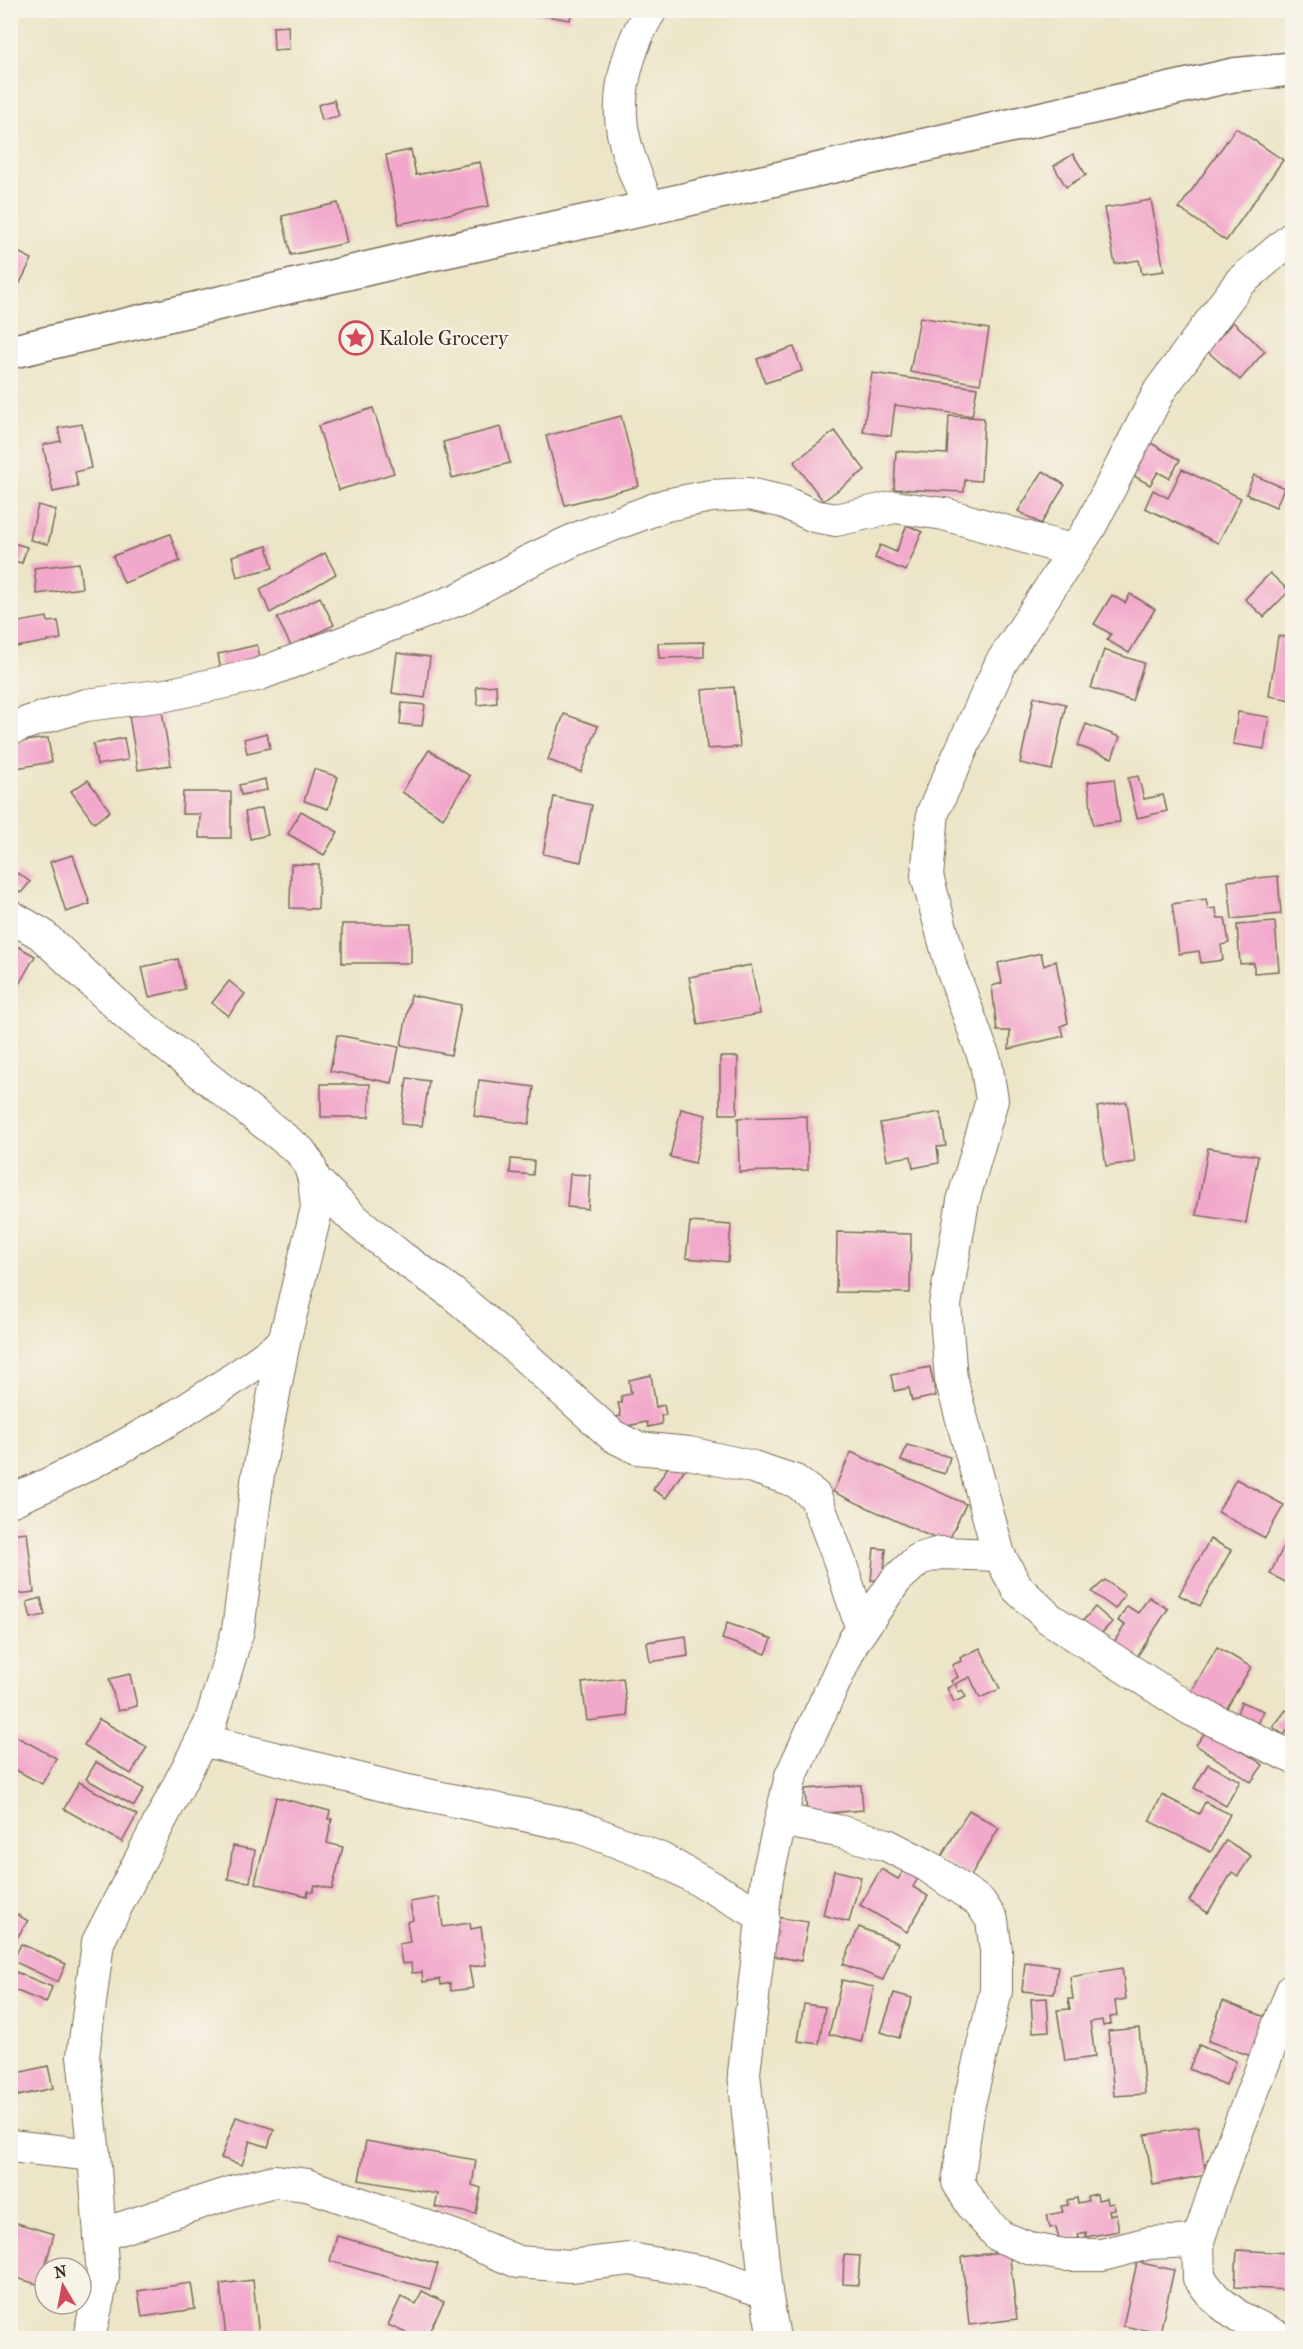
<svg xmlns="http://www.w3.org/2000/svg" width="1303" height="2349" viewBox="0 0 1303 2349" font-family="'IM FELL French Canon',serif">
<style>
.building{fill:#f2a8cb}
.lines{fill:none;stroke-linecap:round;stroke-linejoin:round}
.minor-casing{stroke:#796b59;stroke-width:34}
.tertiary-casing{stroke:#796b59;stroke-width:36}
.minor{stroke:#fff;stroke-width:32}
.tertiary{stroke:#fff;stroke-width:33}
.labels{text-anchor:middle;stroke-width:5;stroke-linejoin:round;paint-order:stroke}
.poi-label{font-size:20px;fill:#3b2a1e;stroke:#f7f3e8;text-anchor:start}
</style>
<rect width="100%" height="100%" fill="#f7f3e8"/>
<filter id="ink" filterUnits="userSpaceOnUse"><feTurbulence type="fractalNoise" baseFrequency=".0167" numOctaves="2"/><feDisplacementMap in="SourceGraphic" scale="12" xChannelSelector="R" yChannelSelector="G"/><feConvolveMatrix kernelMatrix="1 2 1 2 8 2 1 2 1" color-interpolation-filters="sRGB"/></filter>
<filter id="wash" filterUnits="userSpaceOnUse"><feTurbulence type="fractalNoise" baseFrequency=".008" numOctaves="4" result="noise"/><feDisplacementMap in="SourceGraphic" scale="24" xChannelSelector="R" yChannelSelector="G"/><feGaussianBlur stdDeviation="1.35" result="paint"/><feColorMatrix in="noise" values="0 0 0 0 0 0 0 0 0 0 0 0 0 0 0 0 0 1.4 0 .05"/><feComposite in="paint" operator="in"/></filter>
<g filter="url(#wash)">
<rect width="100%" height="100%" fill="#ece5c7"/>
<g id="blocks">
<g class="building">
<polygon points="510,10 572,10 570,20"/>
<polygon points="288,26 289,49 274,50 273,27"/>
<polygon points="334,100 339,116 322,120 318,105"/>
<polygon points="1236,128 1283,160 1226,241 1179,208"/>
<polygon points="411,150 416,175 480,162 489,206 399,224 386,155"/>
<polygon points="1073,154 1086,175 1066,187 1054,166"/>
<polygon points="1151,200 1164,271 1142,274 1139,260 1115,264 1104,208"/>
<polygon points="338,203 347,243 291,255 282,216"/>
<polygon points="10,248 32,259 20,283 10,278"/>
<polygon points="920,317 989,329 980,384 910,372"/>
<polygon points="1233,322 1265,351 1240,380 1207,351"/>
<polygon points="794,347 802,371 765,383 757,359"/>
<polygon points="872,373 977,388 972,416 895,405 891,436 863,432"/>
<polygon points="373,408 394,473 339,490 318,426"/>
<polygon points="621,416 639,486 565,505 546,436"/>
<polygon points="949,416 984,418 981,481 965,480 964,492 894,489 896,451 947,454"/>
<polygon points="82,424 91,468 75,472 78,487 53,492 43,445 61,441 58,428"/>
<polygon points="501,427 510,463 452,478 443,442"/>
<polygon points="835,431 865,470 823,501 794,462"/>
<polygon points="1146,440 1180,460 1169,478 1158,472 1150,485 1127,472"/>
<polygon points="1182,469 1241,498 1218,543 1145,508 1153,490 1168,498"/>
<polygon points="1043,471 1065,485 1041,524 1018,511"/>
<polygon points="1254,475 1284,488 1276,507 1246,494"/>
<polygon points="38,505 56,510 48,544 30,540"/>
<polygon points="907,525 922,532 906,571 875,558 880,545 896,552"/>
<polygon points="170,534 180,561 124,583 113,556"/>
<polygon points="10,542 27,547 22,563 10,560"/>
<polygon points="267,546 273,568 237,577 232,556"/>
<polygon points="325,553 336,574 270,613 260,589"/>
<polygon points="79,563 82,588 37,594 34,568"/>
<polygon points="1270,573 1289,591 1264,617 1245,599"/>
<polygon points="1130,594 1155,609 1129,653 1107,640 1111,634 1094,624 1112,595 1125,603"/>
<polygon points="320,597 334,625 291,646 277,618"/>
<polygon points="47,617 48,622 58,621 61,639 17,647 13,623"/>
<polygon points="1278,636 1292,638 1292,700 1269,696"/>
<polygon points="704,642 704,657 659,658 658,643"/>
<polygon points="257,645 261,661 221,671 218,654"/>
<polygon points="1104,650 1144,663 1132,701 1091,688"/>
<polygon points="397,653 430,657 425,698 392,693"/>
<polygon points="496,685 497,703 478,705 476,687"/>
<polygon points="734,687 740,747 707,749 702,690"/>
<polygon points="1034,697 1066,704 1052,770 1020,763"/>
<polygon points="402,703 425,705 422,726 400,724"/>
<polygon points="162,711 171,765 138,770 129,716"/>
<polygon points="1238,712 1269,717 1264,749 1233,744"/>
<polygon points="564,714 598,726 581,772 548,760"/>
<polygon points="1086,724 1120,737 1112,758 1078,746"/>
<polygon points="267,733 270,748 247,753 244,739"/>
<polygon points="48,738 52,762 10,769 10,743"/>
<polygon points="124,738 128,760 97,765 93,744"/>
<polygon points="429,750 470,776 443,818 402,792"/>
<polygon points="314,769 338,777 328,809 304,801"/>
<polygon points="1138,776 1144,799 1163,795 1167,811 1137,818 1128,778"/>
<polygon points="265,779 267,790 241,795 239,785"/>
<polygon points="1114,779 1120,822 1093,825 1088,782"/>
<polygon points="88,780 110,811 94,823 71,791"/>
<polygon points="183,792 231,792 231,838 199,838 200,814 182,814"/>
<polygon points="554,797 592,805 581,862 543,854"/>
<polygon points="262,808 268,835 250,839 245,812"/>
<polygon points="301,811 338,832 324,855 288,834"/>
<polygon points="73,855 90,904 66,912 50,862"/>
<polygon points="291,864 319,865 318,909 290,908"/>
<polygon points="18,873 30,882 21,893 10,885"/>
<polygon points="1278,876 1281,914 1232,919 1228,881"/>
<polygon points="1206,899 1208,909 1216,908 1217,918 1225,918 1229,943 1221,945 1223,960 1201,963 1199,951 1179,954 1172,904"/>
<polygon points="1275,922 1279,971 1254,973 1254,963 1240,964 1237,925"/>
<rect x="342" y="924" width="69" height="39"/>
<polygon points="10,942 35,956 10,1000"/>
<polygon points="1041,953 1044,966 1056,961 1068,1023 1061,1026 1064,1036 1009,1049 1010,1031 997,1031 992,986 1002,983 998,963"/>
<polygon points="178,959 185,989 149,997 142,967"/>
<polygon points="751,965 760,1014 698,1025 689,977"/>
<polygon points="229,981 245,994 228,1016 212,1003"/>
<polygon points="411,995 461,1005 451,1055 401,1045"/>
<polygon points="337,1035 399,1047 392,1083 330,1071"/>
<polygon points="720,1057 738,1057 737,1114 720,1114"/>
<polygon points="407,1078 429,1081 422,1126 401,1124"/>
<polygon points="479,1080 534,1087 529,1124 474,1116"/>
<polygon points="321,1084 370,1084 369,1117 321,1117"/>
<polygon points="1127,1102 1135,1162 1106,1166 1097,1107"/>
<polygon points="681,1109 706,1115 695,1163 670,1157"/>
<polygon points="940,1112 946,1146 937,1147 939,1163 913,1168 911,1156 887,1160 880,1123"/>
<polygon points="807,1116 808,1170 739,1172 738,1118"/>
<polygon points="1208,1148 1258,1156 1246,1223 1196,1215"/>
<polygon points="511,1159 534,1161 533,1175 510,1173"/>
<polygon points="570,1174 590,1175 588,1209 567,1207"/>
<polygon points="690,1222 731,1225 728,1262 686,1258"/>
<polygon points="837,1232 911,1234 910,1293 836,1292"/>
<polygon points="930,1367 936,1396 912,1401 909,1388 894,1391 891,1375"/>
<polygon points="651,1375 656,1407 664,1405 666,1415 661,1416 662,1424 648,1427 647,1422 617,1428 615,1417 621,1416 618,1403 622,1403 621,1396 631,1394 629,1380"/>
<polygon points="907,1445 950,1457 945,1474 901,1461"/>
<polygon points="851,1452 966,1504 947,1544 833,1492"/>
<polygon points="673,1459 686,1467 666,1498 653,1490"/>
<polygon points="1236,1479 1284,1505 1265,1538 1218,1512"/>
<polygon points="27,1532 34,1592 10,1595 10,1534"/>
<polygon points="1288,1538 1292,1540 1292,1577 1289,1584 1270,1574"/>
<polygon points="1210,1539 1231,1550 1200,1606 1179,1595"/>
<polygon points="874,1548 886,1549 883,1581 871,1580"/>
<polygon points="1105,1580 1125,1595 1115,1609 1092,1592"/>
<polygon points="1149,1597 1168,1609 1133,1663 1110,1648 1125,1625 1118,1621 1127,1606 1138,1613"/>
<polygon points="41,1598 45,1615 31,1618 27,1602"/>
<polygon points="1095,1607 1112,1622 1098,1637 1081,1623"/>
<polygon points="727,1623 772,1639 766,1654 722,1639"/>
<polygon points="686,1636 688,1656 650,1662 647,1642"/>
<polygon points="1217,1647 1251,1667 1224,1713 1190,1694"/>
<polygon points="980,1648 1000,1689 980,1698 970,1677 955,1684 959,1692 962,1690 966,1697 954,1702 947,1688 953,1685 951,1681 958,1677 952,1665 961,1661 960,1658"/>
<polygon points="130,1674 137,1706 118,1711 109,1679"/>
<polygon points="623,1678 628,1716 587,1721 582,1683"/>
<polygon points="1241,1702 1264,1711 1256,1728 1235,1719"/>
<polygon points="1286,1710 1292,1715 1292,1724 1284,1735 1273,1727"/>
<polygon points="99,1719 147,1747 131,1774 84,1745"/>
<polygon points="1208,1728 1263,1765 1251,1782 1196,1745"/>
<polygon points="10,1733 56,1758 42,1784 14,1769 10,1774"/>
<polygon points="96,1762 144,1789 134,1806 86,1779"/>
<polygon points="1208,1764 1240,1781 1226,1806 1194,1788"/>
<polygon points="79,1782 137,1815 122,1842 64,1809"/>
<polygon points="861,1785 863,1810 807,1815 805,1789"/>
<polygon points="1162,1795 1199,1814 1205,1802 1230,1814 1211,1852 1149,1821"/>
<polygon points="276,1797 330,1811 328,1819 332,1819 327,1843 343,1847 332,1889 315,1885 313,1892 308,1891 307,1896 255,1883"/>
<polygon points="969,1810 999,1828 970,1877 940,1859"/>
<polygon points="1226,1840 1251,1856 1238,1876 1232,1872 1208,1913 1189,1901"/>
<polygon points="233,1846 255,1850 250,1882 228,1879"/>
<polygon points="881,1869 898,1879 904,1870 918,1878 913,1887 928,1896 907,1932 860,1905"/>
<polygon points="834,1870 861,1877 849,1922 823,1915"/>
<polygon points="439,1897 443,1927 470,1923 471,1929 481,1927 486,1965 469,1967 473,1988 451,1991 450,1983 441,1985 440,1979 423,1982 422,1972 412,1973 411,1963 402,1964 399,1944 410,1942 407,1922 413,1920 410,1902"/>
<polygon points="13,1912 28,1921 10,1948 10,1916"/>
<polygon points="776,1917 808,1922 801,1961 769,1955"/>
<polygon points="859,1927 898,1943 883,1980 843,1964"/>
<polygon points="21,1944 66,1964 58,1982 13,1961"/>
<polygon points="1025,1962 1058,1966 1054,1994 1022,1991"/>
<polygon points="1122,1968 1126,1999 1115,2001 1117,2016 1110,2017 1111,2024 1103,2026 1102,2020 1090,2022 1095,2057 1065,2061 1057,2010 1070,2009 1068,1999 1073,1999 1070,1977"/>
<polygon points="16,1972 52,1987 46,2003 10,1988"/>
<polygon points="842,1980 874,1987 861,2042 829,2034"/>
<polygon points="894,1993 912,1998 899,2038 881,2032"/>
<polygon points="1047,1998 1049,2031 1033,2032 1031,1999"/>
<polygon points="1223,2001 1268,2018 1254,2057 1208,2041"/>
<polygon points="804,2004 825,2007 819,2044 798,2041"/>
<polygon points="1139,2028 1145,2094 1114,2096 1108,2031"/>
<polygon points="1199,2045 1236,2061 1226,2085 1189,2069"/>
<polygon points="48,2066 53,2088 18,2096 13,2074"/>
<polygon points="236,2117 274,2129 268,2147 250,2141 242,2165 221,2158"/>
<polygon points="1198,2126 1206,2175 1153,2185 1145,2135"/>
<polygon points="366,2141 476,2160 472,2185 481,2188 476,2214 435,2207 438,2194 359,2180"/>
<polygon points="1097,2194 1098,2200 1107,2198 1108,2204 1113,2203 1115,2209 1109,2210 1110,2215 1116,2213 1119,2231 1086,2237 1086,2232 1078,2234 1079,2238 1060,2242 1056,2227 1050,2228 1047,2215 1063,2212 1061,2206 1068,2205 1067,2200 1077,2198 1078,2203 1088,2201 1087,2196"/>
<polygon points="10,2221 54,2234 40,2285 10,2276"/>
<polygon points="337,2236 438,2264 430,2289 330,2261"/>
<polygon points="1237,2250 1289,2253 1287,2290 1235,2287"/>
<polygon points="1009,2251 1017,2319 969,2325 962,2257"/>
<polygon points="844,2255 860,2256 858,2285 843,2284"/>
<polygon points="1137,2262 1174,2270 1160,2333 1123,2326"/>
<polygon points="253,2280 259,2338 226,2338 220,2284"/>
<polygon points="191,2283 195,2309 142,2317 138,2291"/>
<polygon points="422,2291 444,2302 426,2338 417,2338 388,2325 401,2297 416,2304"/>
</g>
</g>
</g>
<g filter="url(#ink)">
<use href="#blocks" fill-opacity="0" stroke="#796b59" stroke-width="1.5"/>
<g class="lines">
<g class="minor-casing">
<g id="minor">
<path d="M649,208C638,180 622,146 621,116C619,80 632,40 651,10"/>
<polyline points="1292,238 1240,282 1160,390 1090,527 1001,663 933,812 927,876 952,969 986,1063 992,1100 963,1201 945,1305 951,1379 999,1555 1017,1588 1050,1619 1190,1709 1292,1757"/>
<polyline points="10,729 32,721 86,705 166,695 257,675 459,599 527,562 578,538 666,505 711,496 749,494 784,502 814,516 836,520 895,507 944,514 1074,551"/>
<polyline points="10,916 41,934 129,1016 300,1151 309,1164 314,1179 317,1208 284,1342 258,1475 238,1630 210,1724 98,1942 83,2056 94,2155 103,2276 89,2338"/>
<polyline points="314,1179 354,1219 401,1257 451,1292 497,1331 613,1436 637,1448 689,1453 753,1467 795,1481 815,1496 840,1562 862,1629"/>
<path d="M10,1501C104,1461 204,1404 284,1342"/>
<polyline points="202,1740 403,1790 577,1826 661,1859 763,1916"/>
<polyline points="781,1820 838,1831 887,1845 926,1865 980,1902 992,1920 996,1951 996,1991 969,2104 958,2182 974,2208 999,2236 1031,2249 1064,2255 1102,2255 1149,2243 1198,2241"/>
<polyline points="10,2146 94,2155"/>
<polyline points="100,2235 236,2191 274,2181 307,2185 463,2239 518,2262 570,2266 630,2259 709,2273 766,2292"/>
<polyline points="774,2338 766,2292 744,2073 767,1878 791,1776 853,1642 896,1580 919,1559 940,1553 999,1555"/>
<polyline points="1280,2338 1239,2317 1216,2299 1199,2278 1198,2241 1217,2183 1292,1990"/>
</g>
</g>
<g class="tertiary-casing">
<polyline id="tertiary" points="10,352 408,259 649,208 1233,75 1292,69"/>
</g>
<use href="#minor" class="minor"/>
<use href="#tertiary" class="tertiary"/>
</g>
</g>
<defs>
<g id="sight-ring" transform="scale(1.725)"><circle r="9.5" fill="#f7f3e8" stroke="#d1495b" stroke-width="1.5"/><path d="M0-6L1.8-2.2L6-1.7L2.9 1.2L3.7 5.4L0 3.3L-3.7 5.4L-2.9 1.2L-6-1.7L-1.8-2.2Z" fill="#d1495b"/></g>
</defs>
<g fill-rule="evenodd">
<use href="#sight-ring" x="356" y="338"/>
</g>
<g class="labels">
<g class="poi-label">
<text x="379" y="345">Kalole Grocery</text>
</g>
</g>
<rect width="1303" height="2349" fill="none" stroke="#f7f3e8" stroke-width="36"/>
<g transform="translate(63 2286) rotate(350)"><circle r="28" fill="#f7f3e8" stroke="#aca397" stroke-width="1.5"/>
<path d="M0-4.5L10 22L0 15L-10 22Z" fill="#d1495b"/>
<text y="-9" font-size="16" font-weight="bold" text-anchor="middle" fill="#3b2a1e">N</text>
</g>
</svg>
